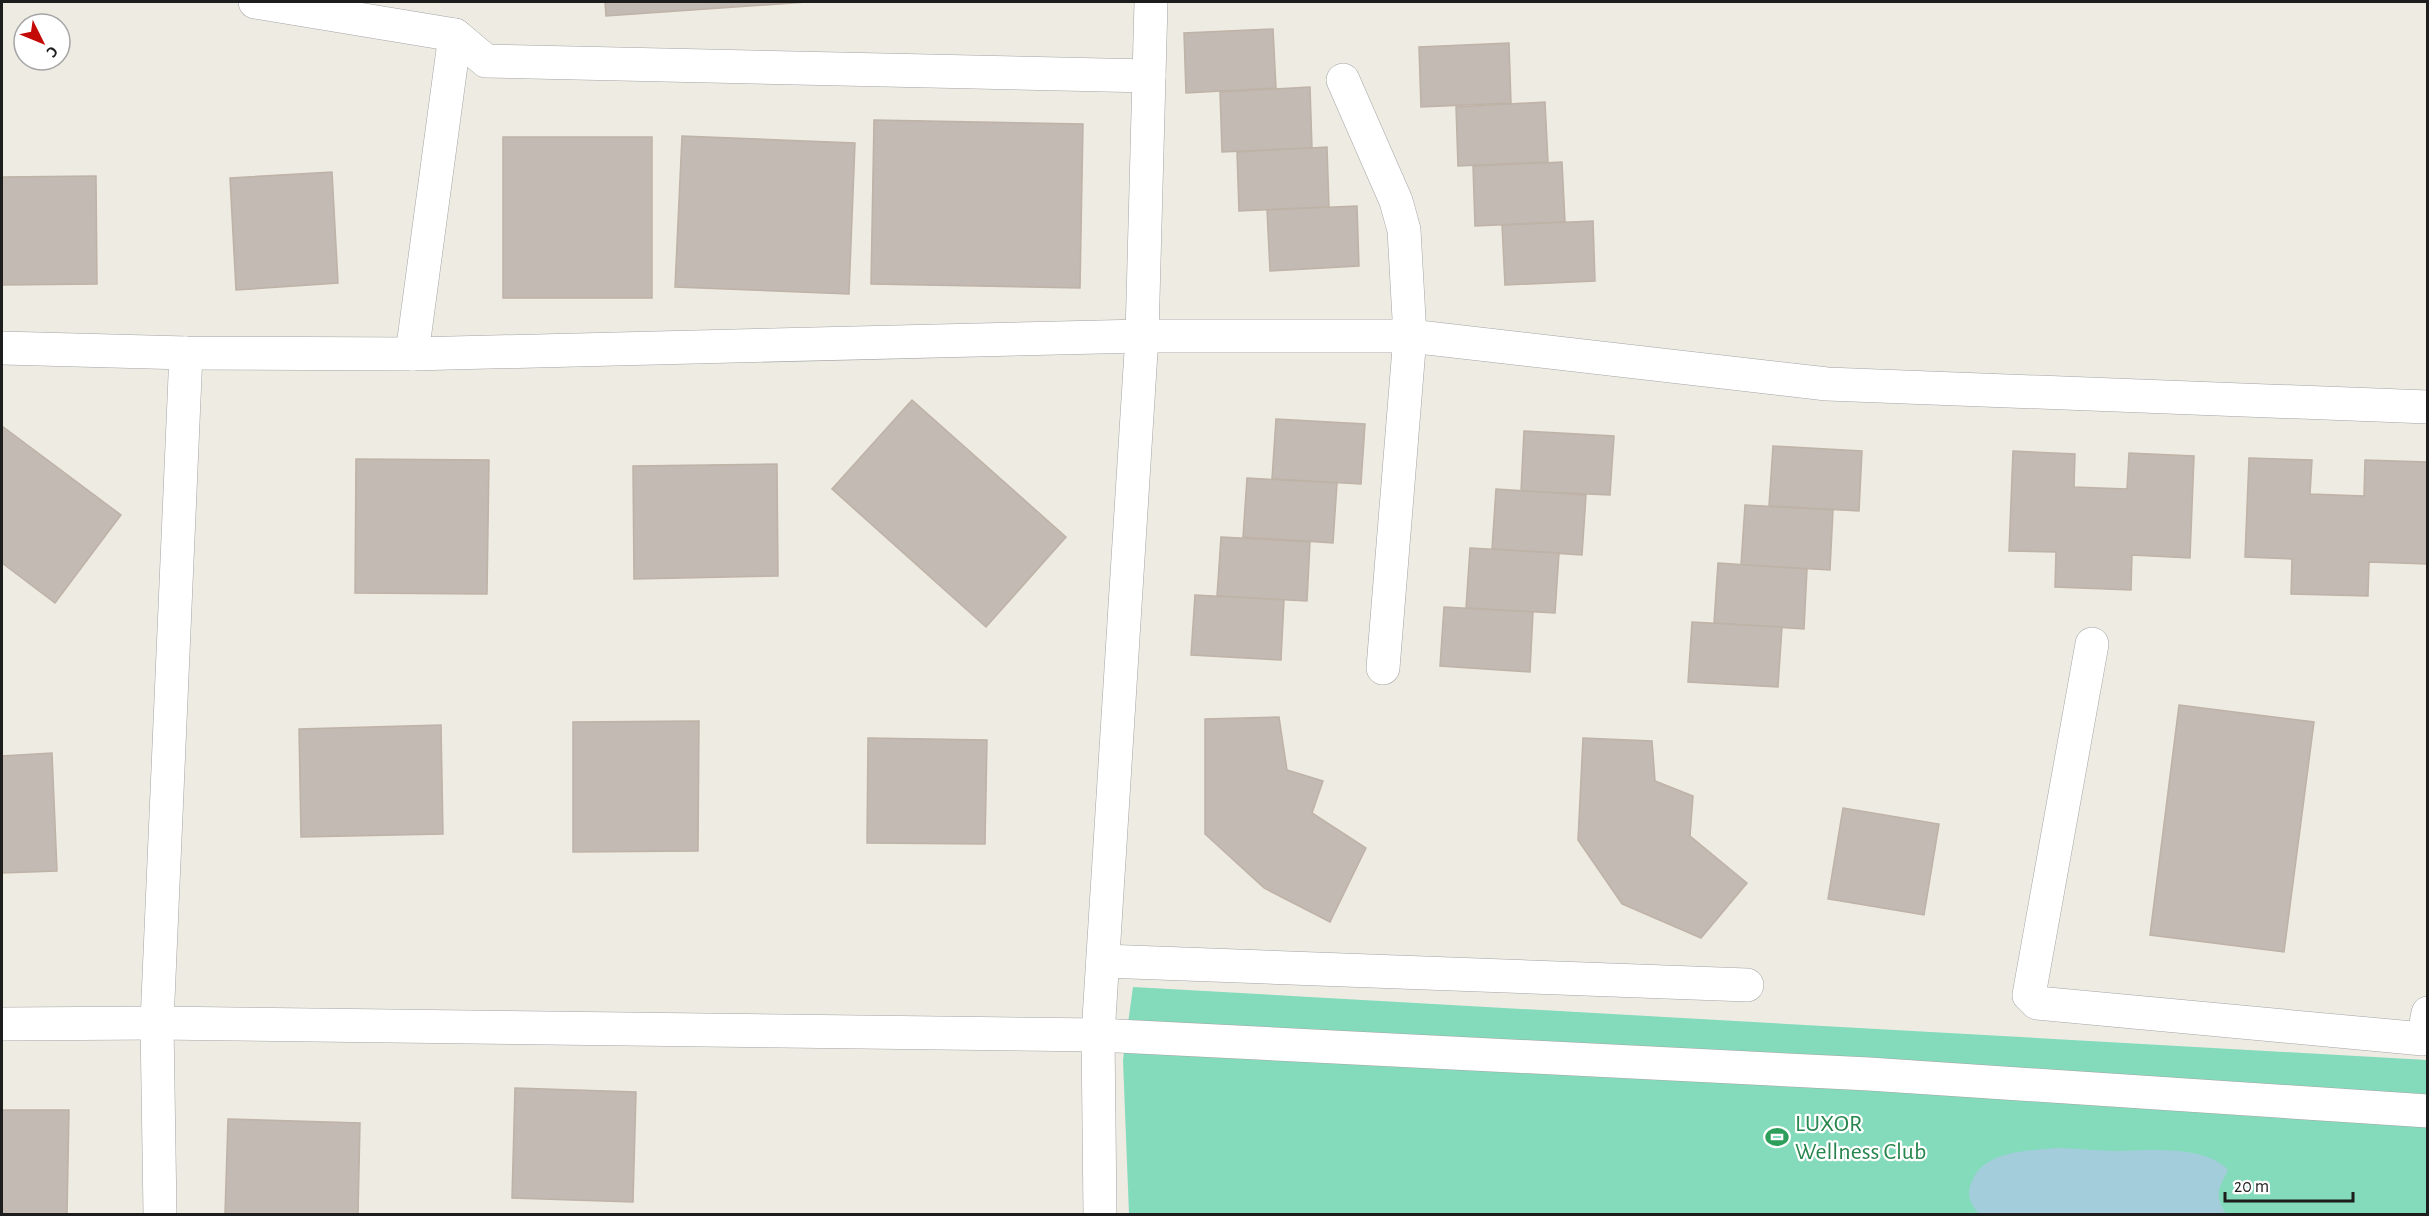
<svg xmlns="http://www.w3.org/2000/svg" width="2429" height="1216" viewBox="0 0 2429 1216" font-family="'Alegreya Sans',sans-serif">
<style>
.pitch{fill:#83dbbb}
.water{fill:#a4cddb}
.building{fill:#c2bab3;stroke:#bfb2a6;stroke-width:1.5}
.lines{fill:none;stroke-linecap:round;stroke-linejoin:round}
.minor-casing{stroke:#a4a4a4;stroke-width:34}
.minor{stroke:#fff;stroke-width:33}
.labels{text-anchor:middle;stroke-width:4.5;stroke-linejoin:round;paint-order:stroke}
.leisure-label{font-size:24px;fill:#27864d;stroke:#fff;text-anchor:start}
</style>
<rect width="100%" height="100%" fill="#eeebe3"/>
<polygon class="pitch" points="1133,987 2427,1060 2427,1214 1129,1214 1123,1060"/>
<path class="water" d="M2056,1148C2076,1148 2097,1151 2117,1151C2148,1150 2206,1145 2228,1170C2218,1191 2214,1193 2226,1214H1979C1970,1203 1966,1195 1972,1181C1985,1150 2028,1151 2056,1148Z"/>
<g class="building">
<polygon points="605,2 807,2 606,16"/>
<polygon points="1273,29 1276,88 1186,93 1184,33"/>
<polygon points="1509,43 1511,103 1421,107 1419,47"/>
<polygon points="1310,87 1312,148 1222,152 1220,92"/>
<polygon points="1545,102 1548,162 1458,166 1456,107"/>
<polygon points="874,120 1083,124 1080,288 871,284"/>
<polygon points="682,136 855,143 849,294 675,287"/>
<rect x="503" y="137" width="149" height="161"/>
<polygon points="1327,147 1329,207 1239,211 1237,152"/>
<polygon points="1562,162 1565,222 1475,226 1473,166"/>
<polygon points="332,172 338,283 236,290 230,178"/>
<polygon points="96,176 97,284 2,285 2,177"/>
<polygon points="1357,206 1359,266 1270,271 1267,210"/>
<polygon points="1593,221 1595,281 1505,285 1502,225"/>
<polygon points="912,400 1066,537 986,627 832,489"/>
<polygon points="1276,419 1365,424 1361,484 1272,479"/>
<polygon points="2,426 121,515 55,603 2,563"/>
<polygon points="1524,431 1614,436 1610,495 1521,491"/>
<polygon points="1773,446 1862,451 1859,511 1769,506"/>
<polygon points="2013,451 2075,454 2074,487 2127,489 2129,453 2194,456 2190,558 2132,555 2131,590 2055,587 2056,552 2009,551"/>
<polygon points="2249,458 2312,460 2310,494 2364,496 2365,460 2428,462 2427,564 2369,562 2368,596 2291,594 2292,559 2245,557"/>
<polygon points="356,459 489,460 487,594 355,593"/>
<polygon points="777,464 778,576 634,579 633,466"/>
<polygon points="1247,478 1337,483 1333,543 1243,537"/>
<polygon points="1496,489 1586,495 1582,555 1492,549"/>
<polygon points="1745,505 1833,510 1830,570 1741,565"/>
<polygon points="1221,537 1310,542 1307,601 1217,596"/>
<polygon points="1470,548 1559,553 1555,613 1466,608"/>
<polygon points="1718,563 1807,569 1804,629 1714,623"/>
<polygon points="1195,595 1284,600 1281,660 1191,655"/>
<polygon points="1444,607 1533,612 1530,672 1440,666"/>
<polygon points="1692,622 1782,627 1778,687 1688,682"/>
<polygon points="2179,705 2314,722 2284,952 2150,935"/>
<polygon points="1279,717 1287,770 1323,781 1312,813 1366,848 1330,922 1264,888 1205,834 1205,719"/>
<polygon points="699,721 698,851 573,852 573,722"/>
<polygon points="441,725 443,834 301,837 299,729"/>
<polygon points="868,738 987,740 985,844 867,843"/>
<polygon points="1583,738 1652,741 1655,781 1693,796 1690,836 1747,883 1701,938 1622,904 1578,840"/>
<polygon points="52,753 57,871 2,873 2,756"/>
<polygon points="1843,808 1939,824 1924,915 1828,899"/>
<polygon points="515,1088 636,1092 633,1202 512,1198"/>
<polygon points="2,1110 69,1110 67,1214 2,1214"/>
<polygon points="228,1119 360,1123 358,1214 225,1214"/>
</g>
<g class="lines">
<g class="minor-casing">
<g id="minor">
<polyline points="255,2 455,35"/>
<polyline points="1343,80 1396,201 1404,230 1410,336 1383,668"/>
<polyline points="2,348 186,353 412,354 1142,336 1410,336 1827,384 2428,407"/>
<polyline points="412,354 455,35 486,61 1149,76"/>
<polyline points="2092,644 2029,995 2037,1003 2423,1039 2428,1013"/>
<polyline points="1103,961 1747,985"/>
<polyline points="2,1024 157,1023 1098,1035 1869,1074 2428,1111"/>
<polyline points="160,1214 157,1023 186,353"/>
<polyline points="1100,1214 1098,1035 1142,336 1151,2"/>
</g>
</g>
<use href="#minor" class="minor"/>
</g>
<defs>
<g id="stadium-bare" transform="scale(1.8)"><path d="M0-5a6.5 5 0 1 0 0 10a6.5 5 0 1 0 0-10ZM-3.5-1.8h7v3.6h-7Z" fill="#2e9e5b" stroke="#fff" stroke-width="2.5" paint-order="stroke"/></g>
</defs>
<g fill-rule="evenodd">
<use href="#stadium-bare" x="1777" y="1137"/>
</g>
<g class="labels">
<g class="leisure-label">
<text x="1795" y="1131">LUXOR<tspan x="1795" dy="28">Wellness Club</tspan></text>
</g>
</g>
<rect width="2429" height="1216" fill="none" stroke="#1d1d1d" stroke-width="6"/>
<g transform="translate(42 42) rotate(133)"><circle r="28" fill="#ffffff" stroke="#a5a5a5" stroke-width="1.5"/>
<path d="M0-4.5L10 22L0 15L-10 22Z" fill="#c40a06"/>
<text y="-9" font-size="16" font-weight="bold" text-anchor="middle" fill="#1d1d1d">С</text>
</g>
<path d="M2225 1192v9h128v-9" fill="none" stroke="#1d1d1d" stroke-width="3"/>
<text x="2234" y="1192" font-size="18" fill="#1d1d1d" stroke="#ffffff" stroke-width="4.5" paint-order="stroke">20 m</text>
</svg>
